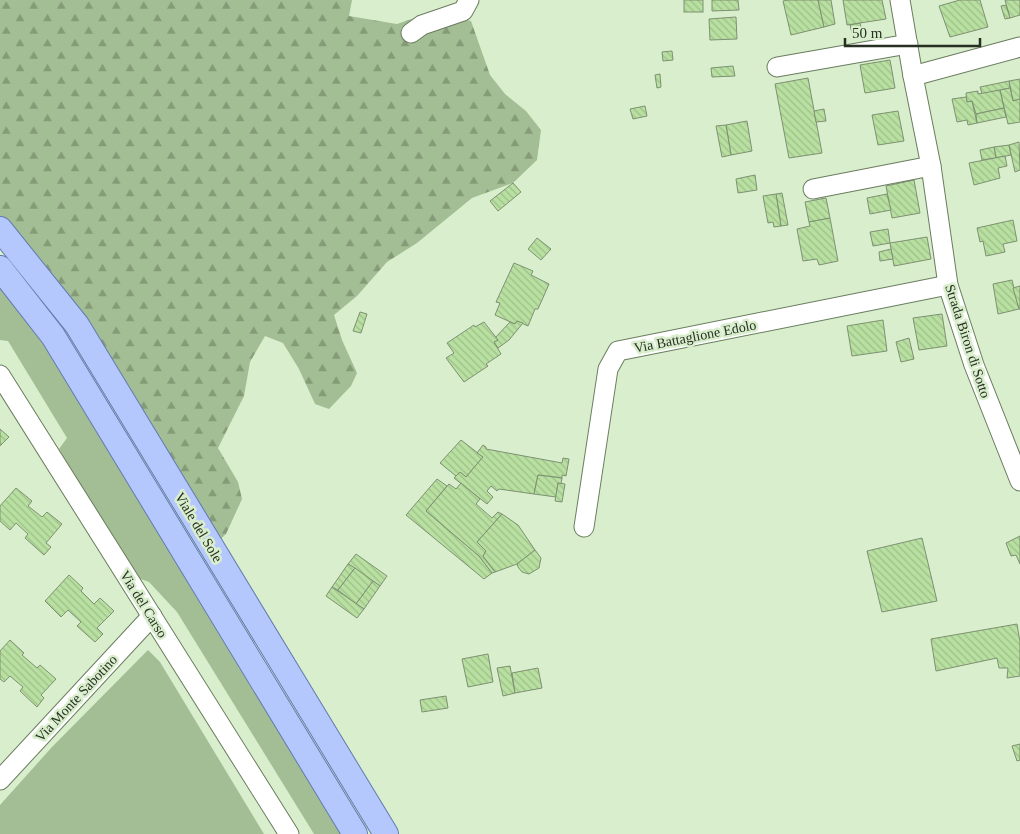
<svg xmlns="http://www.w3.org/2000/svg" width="1020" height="834" viewBox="0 0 1020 834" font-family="'Times New Roman',serif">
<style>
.grass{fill:#a3be94}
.forest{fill:url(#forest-firs)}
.building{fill:url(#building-back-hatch);stroke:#7e9173}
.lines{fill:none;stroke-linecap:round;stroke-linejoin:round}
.minor-casing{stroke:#6a7d5f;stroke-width:21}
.major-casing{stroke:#627baf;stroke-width:26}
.minor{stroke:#fff;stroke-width:19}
.major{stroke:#b4c8fd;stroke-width:24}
.labels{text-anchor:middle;stroke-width:5;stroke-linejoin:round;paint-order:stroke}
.street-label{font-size:14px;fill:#272f22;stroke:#d9eecd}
</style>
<defs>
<pattern id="forest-firs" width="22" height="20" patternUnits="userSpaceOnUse" patternTransform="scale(1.25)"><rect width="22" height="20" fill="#a3be94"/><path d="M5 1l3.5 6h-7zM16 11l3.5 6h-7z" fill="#859b78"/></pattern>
<pattern id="building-back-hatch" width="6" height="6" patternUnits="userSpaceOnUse" patternTransform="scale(1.25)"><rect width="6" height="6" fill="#b8e0a0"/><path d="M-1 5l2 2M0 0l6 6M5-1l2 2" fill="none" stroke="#9ec08a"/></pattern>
</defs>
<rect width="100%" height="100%" fill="#d9eecd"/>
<g class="grass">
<polygon points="0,286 65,371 345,834 314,834 177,612 149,582 135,577 59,449 67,438 8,341 0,340"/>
<polygon points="148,650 160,662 264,834 0,834 0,805 52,747"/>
</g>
<polygon class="forest" points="0,0 352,0 349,16 397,24 435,11 471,21 490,75 505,94 526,111 541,130 537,160 513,183 472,198 417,243 387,262 357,296 334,315 342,340 357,373 351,386 329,409 315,404 299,369 283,343 265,336 250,362 244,396 218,448 238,482 242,499 226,534 212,547 0,229"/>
<g class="building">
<rect x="684" y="0" width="19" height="12"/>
<polygon points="712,0 738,0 739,10 712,11"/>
<polygon points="788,0 818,0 824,27 791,35 783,1"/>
<polygon points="818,0 831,0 835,24 824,27"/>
<polygon points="843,0 882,0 886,19 847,25"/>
<polygon points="960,0 980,0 988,27 950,37 939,6"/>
<polygon points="1005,0 1020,0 1020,15 1010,18"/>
<polygon points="1006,5 1010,18 1005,19 1001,6"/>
<polygon points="736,17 737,39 710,40 709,19"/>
<polygon points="860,23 863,35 853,37 850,25"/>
<polygon points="672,51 673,60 663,61 662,52"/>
<polygon points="890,60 895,88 865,93 860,65"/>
<polygon points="733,66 735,76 712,77 711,68"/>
<polygon points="660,74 661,87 657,88 655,75"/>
<polygon points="808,78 822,153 789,158 775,84"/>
<polygon points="1020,79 1020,99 1013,101 1009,81"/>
<polygon points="1009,81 1010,88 982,94 980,87"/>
<polygon points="1010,88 1013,101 1020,99 1020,122 1008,124 1000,90"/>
<polygon points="1000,90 1004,108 976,114 972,101 967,102 966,93 978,91 978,94"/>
<polygon points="966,97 967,102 972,101 977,123 968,125 967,120 957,122 952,99"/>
<polygon points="645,106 647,116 633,119 630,109"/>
<polygon points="1004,108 1006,117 977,123 976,114"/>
<polygon points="824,109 826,121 816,122 814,111"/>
<polygon points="898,111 904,141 878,145 872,115"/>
<polygon points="747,121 752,151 731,155 726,125"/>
<polygon points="726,125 731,155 722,157 716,126"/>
<polygon points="1019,142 1020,170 1015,172 1009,145"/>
<polygon points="1009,145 1011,155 996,158 994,147"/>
<polygon points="994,147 996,158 982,160 980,150"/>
<polygon points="1005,156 1007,166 998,168 1000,178 974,185 969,163"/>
<polygon points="755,175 757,190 738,193 736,179"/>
<polygon points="914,180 920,213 892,218 886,186"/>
<polygon points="513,183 521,192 498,211 490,201"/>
<polygon points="782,193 788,225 781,226 776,194"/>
<polygon points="776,194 781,226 774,227 773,222 768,223 763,196"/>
<polygon points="887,194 891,210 870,214 867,198"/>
<polygon points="826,198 830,218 809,222 805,202"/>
<polygon points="830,218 838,261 819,265 817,259 803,261 797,229 810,226 809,222"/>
<polygon points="1013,220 1017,241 1003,244 1005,252 986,256 983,241 980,242 977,228"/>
<polygon points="888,229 890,243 873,246 870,232"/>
<polygon points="927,237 931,259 894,266 890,243"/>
<polygon points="537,238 551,249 541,260 528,249"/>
<polygon points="891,249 893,259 880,261 879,252"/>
<polygon points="514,263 533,271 531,275 549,284 538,309 535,309 528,326 517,321 515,324 495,315 500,303 496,302"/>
<polygon points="1012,280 1019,309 998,314 993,284"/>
<polygon points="1020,286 1020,309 1019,309 1013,288"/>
<polygon points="360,312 367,314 361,333 353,331"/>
<polygon points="942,314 947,346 919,350 913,318"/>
<polygon points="883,320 887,351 852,356 847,326"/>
<polygon points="517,321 523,323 509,340 498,348 494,342 498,340 495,338 510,322 515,324"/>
<polygon points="484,322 498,340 494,342 501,354 486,364 488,366 464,382 446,358 454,353 447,343 474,325 475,327"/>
<polygon points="909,338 914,359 901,362 896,342"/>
<polygon points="0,429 9,437 0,446"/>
<polygon points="461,440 483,457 466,477 460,472 456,476 440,463"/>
<polygon points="483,445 486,447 486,449 562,463 563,458 569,459 566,476 562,475 562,478 538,475 534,494 499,489 497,491 491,486 487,491 493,497 487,504 454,478 460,472 466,477 483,457 477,453"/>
<polygon points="538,475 562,478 561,484 558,483 556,497 534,494"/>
<polygon points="437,479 447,486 426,511 479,556 492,573 484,579 406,515"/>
<polygon points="461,483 480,499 476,504 492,518 498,512 502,514 477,542 486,551 483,556 495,572 492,573 479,556 426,511 449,484 456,489"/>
<polygon points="558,483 565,484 562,502 555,501"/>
<polygon points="16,488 32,501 28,506 42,517 47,512 62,524 46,543 51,547 44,555 25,538 28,534 16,523 10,530 0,521 0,506"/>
<polygon points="502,514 518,525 535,550 517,564 495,572 483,556 486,551 477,542"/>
<polygon points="1020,536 1020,564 1016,555 1011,556 1006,543"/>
<polygon points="922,538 937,601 882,612 867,551"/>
<polygon points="535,550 541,558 539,568 529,574 522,572 518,567 517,564"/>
<polygon points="356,554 387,576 380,586 348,564"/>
<polygon points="348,564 355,568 338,590 332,587"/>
<polygon points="355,568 373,581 356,604 338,590"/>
<polygon points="69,575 83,588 81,591 94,604 100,598 114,611 97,628 103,634 95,642 77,626 81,622 68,610 61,617 45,601"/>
<polygon points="373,581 380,586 364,609 356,604"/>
<polygon points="332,587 364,609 357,618 326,596"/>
<polygon points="1017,624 1020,642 1020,676 1007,678 1008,668 999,668 997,658 936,671 931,639"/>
<polygon points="10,640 24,653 22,655 37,668 40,665 56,679 41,695 44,698 37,707 20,691 23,687 10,676 4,682 0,679 0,651"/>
<polygon points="488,654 493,682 468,687 462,659"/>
<polygon points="510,666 515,693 503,696 497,668"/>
<polygon points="538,668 542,688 515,693 512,673"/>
<polygon points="446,696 448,708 422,712 420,700"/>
<polygon points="1020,744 1020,760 1017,761 1012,746"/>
</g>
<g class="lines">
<g class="minor-casing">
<g id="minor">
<polyline points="900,0 913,76 931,166 948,285 974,365 1020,481"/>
<polyline points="411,33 422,25 463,11 469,0"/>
<polyline points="777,67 908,44"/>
<polyline points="913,76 1020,47"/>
<polyline points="813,189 931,166"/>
<polyline points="0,375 289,834"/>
<polyline points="584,527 608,369 618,351 948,285"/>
<polyline points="0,780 152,616"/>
</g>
</g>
<g class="major-casing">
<g id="major">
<polyline points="0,229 77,325 386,834"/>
<polyline points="0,268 53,336 355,834"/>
</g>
</g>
<use href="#minor" class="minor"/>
<use href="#major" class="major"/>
</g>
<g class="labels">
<g class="street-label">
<text transform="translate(695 336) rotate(-11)" y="5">Via Battaglione Edolo</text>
<text transform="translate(968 341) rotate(72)" y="5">Strada Biron di Sotto</text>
<text transform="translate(199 527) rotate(59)" y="5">Viale del Sole</text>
<text transform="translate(144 604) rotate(58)" y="5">Via del Carso</text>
<text transform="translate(76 698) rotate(-47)" y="5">Via Monte Sabotino</text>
</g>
</g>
<path d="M845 38v8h135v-8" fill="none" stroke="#272f22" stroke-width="2.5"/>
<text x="852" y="38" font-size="15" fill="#272f22" stroke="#d9eecd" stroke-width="4" paint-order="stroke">50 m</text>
</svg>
